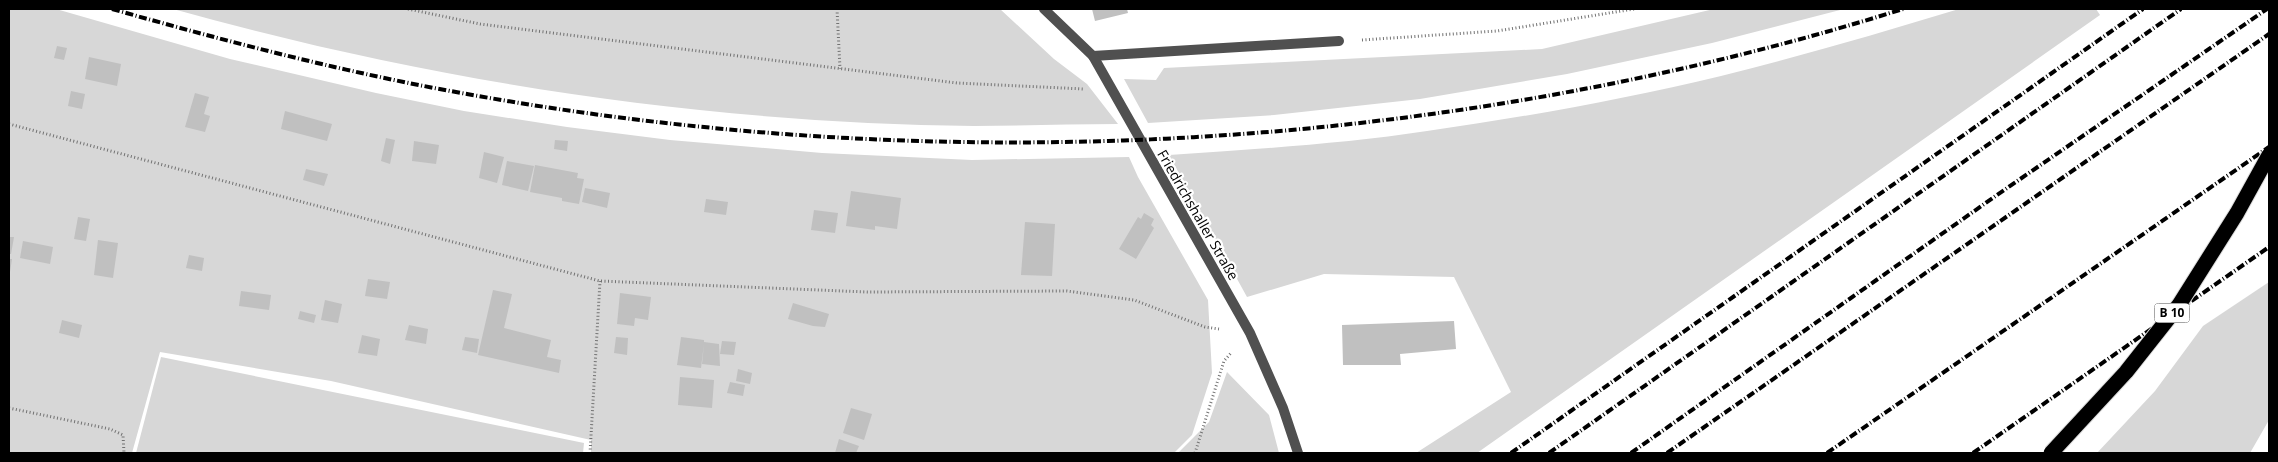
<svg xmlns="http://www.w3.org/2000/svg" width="2278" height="462" viewBox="0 0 2278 462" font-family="'Open Sans',sans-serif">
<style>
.green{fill:#d7d7d7}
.building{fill:#c0c0c0}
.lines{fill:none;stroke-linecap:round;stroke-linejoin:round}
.path{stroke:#727272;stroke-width:3;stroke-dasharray:1 2.5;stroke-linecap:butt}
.lane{stroke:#505050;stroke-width:10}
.street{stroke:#505050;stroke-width:10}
.rail{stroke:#000;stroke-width:4;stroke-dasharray:8 2.5 1 2.5;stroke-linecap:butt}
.highway-bridge-casing{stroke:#dbdbdb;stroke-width:17;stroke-linecap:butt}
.highway-bridge{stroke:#000;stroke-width:15}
.labels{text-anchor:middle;stroke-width:4.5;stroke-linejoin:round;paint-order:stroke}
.shield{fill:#fff;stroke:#4c4c4c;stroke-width:1}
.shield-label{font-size:12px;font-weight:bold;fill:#000}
.street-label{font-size:14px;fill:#000;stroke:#fff}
</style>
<rect width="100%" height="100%" fill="#fff"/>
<g class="green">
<polygon points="9,9 56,9 230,59 376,93 464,111 567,127 670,140 822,153 972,160 1129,157 1138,177 1208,300 1212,373 1192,435 1174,453 591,453 591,440 331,381 160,352 132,453 9,453"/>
<path d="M173,9H1000L1054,59L1087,84L1118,124C1070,124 1022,126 974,126C704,123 433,82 173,9Z"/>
<polygon points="1714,9 1844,9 1712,43 1567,74 1420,99 1274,115 1148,123 1124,79 1156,80 1164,68 1542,49"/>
<path d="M1959,9H2096L2100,15L1477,453H1416L1511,392L1454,277L1324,274L1247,297L1169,155C1255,149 1342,144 1427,131C1526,117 1625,99 1721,76C1801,56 1880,33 1959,9Z"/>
<polygon points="2269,282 2269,420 2250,453 2097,453 2155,391 2203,326"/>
<polygon points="161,357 584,443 583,453 136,453"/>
<polygon points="1227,372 1269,415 1279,453 1178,453 1209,422"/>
</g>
<g class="building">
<polygon points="1092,9 1127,9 1128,13 1095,21"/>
<polygon points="57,46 67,48 64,60 54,58"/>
<polygon points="89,57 121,64 117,86 85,79"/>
<polygon points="71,91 85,94 82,109 68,106"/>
<polygon points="195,93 209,97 204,114 210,116 205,132 185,127"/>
<polygon points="285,111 332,124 327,141 281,129"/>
<polygon points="386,138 395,140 390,164 381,161"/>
<polygon points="555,140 568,141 567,151 554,149"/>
<polygon points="414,141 439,145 436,164 412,161"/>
<polygon points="484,152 504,157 497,183 479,178"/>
<polygon points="507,161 534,166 528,191 502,185"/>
<polygon points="535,165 578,173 577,178 584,179 579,204 562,201 562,198 530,192"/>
<polygon points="306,169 328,174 324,186 303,180"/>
<polygon points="585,188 610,193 607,208 582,202"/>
<polygon points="851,191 901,198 897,229 875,226 875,230 846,226"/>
<polygon points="706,199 728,202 726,215 704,212"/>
<polygon points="814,210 838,213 835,233 811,230"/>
<polygon points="1144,213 1154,219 1151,225 1154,228 1136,259 1119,249 1138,217 1141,219"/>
<polygon points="78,217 90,219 86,241 74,239"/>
<polygon points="1025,222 1055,224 1052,276 1021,275"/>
<polygon points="9,237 14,237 11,254 9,254"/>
<polygon points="98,240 118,243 113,278 94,275"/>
<polygon points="23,241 53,247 50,264 20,258"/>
<polygon points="189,255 204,258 202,271 186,268"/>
<polygon points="9,259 12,259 10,272 9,272"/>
<polygon points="368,279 390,282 387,299 365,296"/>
<polygon points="493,290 512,294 504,328 551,340 547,357 561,360 559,373 478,355"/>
<polygon points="241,291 271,295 269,310 239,306"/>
<polygon points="620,293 651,297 648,320 635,318 634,326 617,324"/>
<polygon points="325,300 342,304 338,323 321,320"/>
<polygon points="793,303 829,314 825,327 813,326 788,319"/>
<polygon points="300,311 316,315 314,323 298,319"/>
<polygon points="62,320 82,325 79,338 59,333"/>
<polygon points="1454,321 1456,349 1400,354 1401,365 1343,365 1342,325"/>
<polygon points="409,325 428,329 426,344 405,340"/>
<polygon points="362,335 380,339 377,356 358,353"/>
<polygon points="465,337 479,339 477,353 462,350"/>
<polygon points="616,337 628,338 627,355 614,353"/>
<polygon points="681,337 704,340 704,342 719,344 720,366 702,364 704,344 701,368 677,365"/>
<polygon points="722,341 736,342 734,355 720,354"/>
<polygon points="738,369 752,373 750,384 736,381"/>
<polygon points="680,377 714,380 712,408 678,405"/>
<polygon points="730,382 745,385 743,396 727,393"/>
<polygon points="851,408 872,414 864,440 843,433"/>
<polygon points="839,439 859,446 856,453 835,453"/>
</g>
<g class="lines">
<g class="path">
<polyline points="408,9 480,24 957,83 1084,89"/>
<polyline points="837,9 840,69"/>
<polyline points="1362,40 1497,31 1634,9"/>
<polyline points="9,124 600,281 867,292 1067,291 1134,300 1205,327 1219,329"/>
<polyline points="9,408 110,429 123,435 124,453"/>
<polyline points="590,453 600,281"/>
<polyline points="1195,453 1224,361 1232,352"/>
</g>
<polyline class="lane" points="1093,56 1339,41"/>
<polyline class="street" points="1044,9 1093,56 1250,333 1283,408 1298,453"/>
<g class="rail">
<path d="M112,9C229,42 347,73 467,94C939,179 1445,153 1903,9"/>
<polyline points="1511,453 2143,9"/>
<polyline points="1549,453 2181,9"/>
<polyline points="1631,453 1997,195 2267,9"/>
<polyline points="1667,453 2269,34"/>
<polyline points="1827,453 2269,147"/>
<polyline points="1973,453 2269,247"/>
</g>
<g class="highway-bridge-casing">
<polyline id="highway-bridge" points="2051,453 2126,372 2179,305 2237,213 2269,155"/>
</g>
<use href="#highway-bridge" class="highway-bridge"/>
</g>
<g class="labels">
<rect class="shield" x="2154.5" y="303.5" width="35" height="19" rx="4"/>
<g class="shield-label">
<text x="2172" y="317">B 10</text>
</g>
<g class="street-label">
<text transform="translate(1198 215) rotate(60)" y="5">Friedrichshaller Straße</text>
</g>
</g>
<rect width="2278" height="462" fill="none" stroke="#000000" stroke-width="20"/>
</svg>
